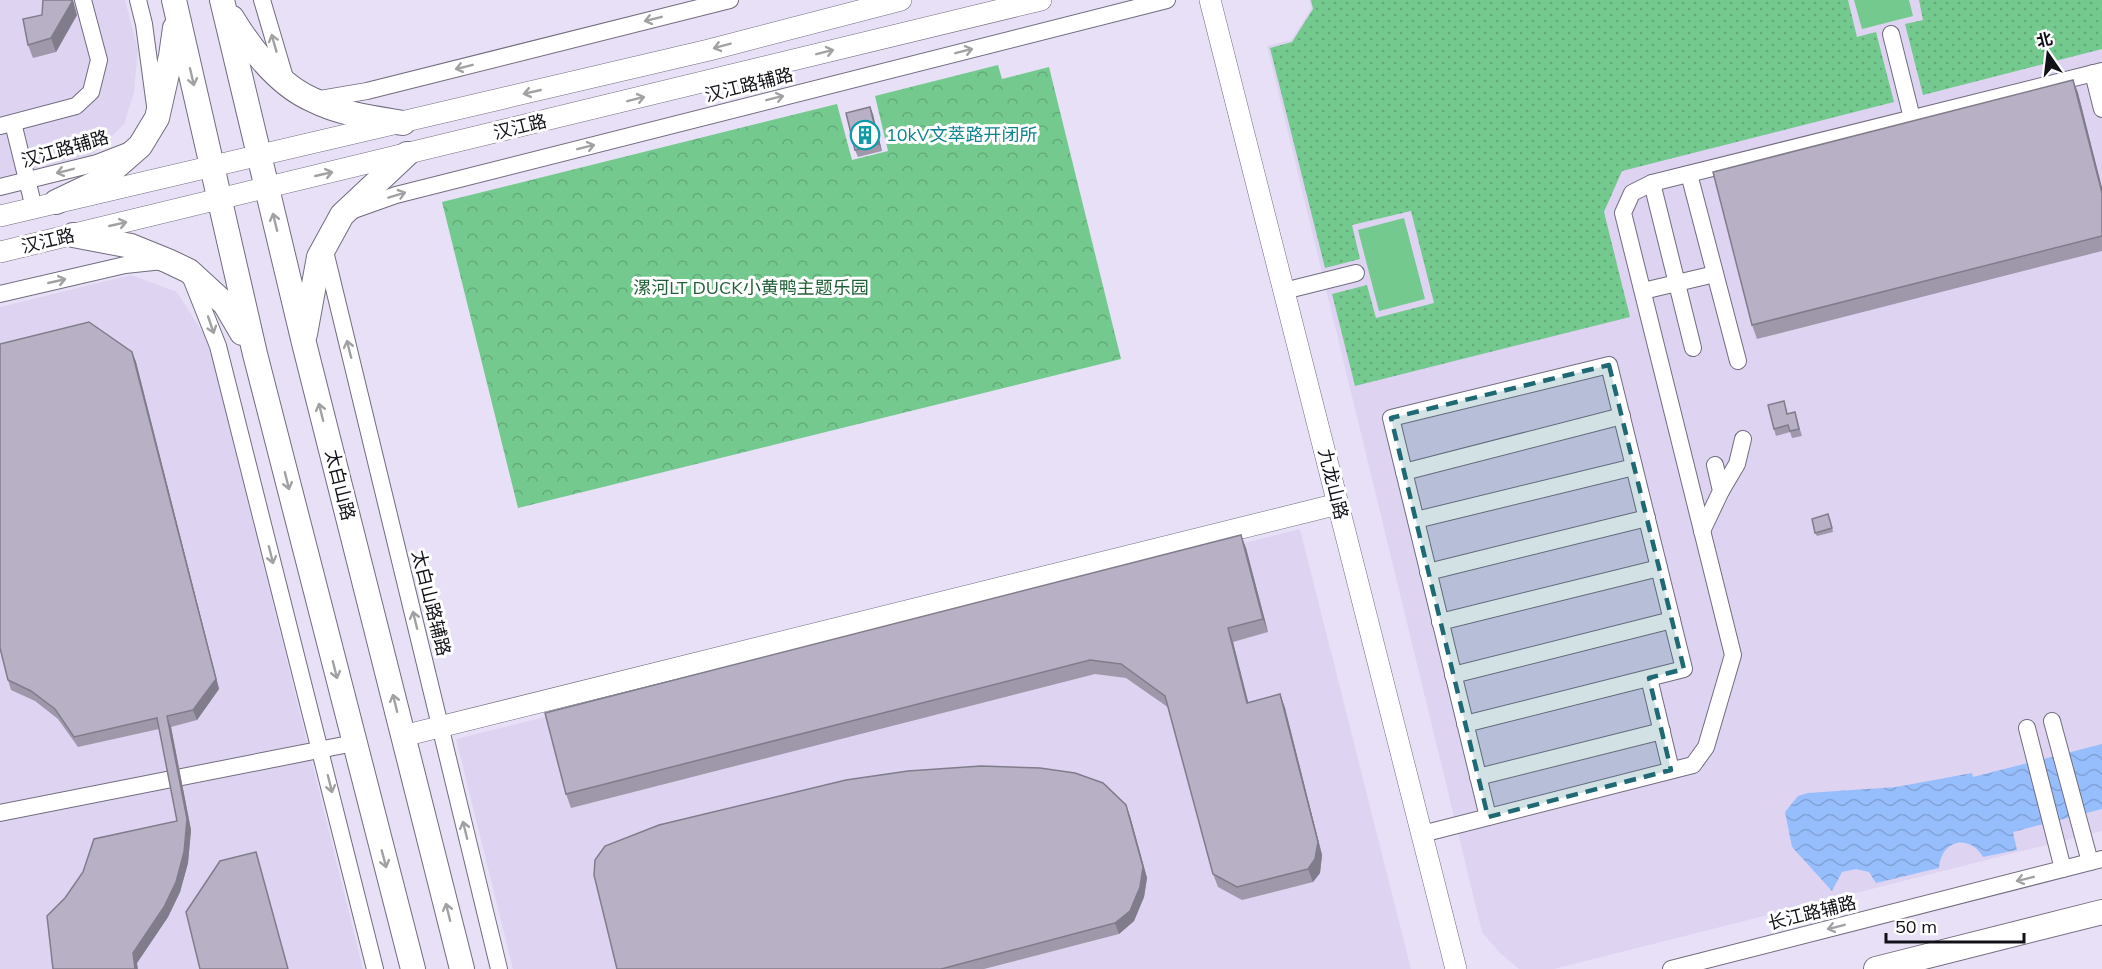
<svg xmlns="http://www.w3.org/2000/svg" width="2102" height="969" viewBox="0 0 2102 969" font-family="Mulish,'Noto Sans SC',sans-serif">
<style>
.built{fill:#ded4f2}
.grass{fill:url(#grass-dots)}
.park{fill:url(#park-crowns)}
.garden{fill:#73c98e}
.water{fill:url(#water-waves)}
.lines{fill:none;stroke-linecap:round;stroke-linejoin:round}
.minor-casing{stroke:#726c7f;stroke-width:18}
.tertiary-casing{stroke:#726c7f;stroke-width:22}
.secondary-casing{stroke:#726c7f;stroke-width:26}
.minor{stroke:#fff;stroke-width:16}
.tertiary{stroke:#fff;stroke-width:21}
.secondary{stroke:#fff;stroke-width:24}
.wall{fill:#9e98aa}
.shaded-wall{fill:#817c8b}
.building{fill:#b8b1c6;stroke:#817c8b;stroke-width:1.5}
.oneway{stroke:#a1a0a3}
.marked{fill:#1e6973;fill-opacity:0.2;stroke:#1e6973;stroke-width:4.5;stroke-dasharray:12 8;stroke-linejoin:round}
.labels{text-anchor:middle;stroke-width:6;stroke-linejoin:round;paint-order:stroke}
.street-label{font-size:18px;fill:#131118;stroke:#fff}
.culture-label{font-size:18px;fill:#0d838f;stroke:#fff;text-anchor:start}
.park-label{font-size:18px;fill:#216038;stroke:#fff}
</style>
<defs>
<pattern id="grass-dots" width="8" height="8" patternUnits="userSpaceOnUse" patternTransform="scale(1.5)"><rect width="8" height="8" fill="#73c98e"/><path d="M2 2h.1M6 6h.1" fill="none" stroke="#63ac7a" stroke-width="1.8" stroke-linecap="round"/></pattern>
<pattern id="park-crowns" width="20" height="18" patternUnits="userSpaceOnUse" patternTransform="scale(1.5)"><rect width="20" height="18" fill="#73c98e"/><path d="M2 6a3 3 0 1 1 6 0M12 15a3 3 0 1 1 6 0" fill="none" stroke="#63ac7a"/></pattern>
<pattern id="water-waves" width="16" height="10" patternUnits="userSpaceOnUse" patternTransform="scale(1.5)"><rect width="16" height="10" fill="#97befc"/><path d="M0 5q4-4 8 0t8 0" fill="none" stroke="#81a2d7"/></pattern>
</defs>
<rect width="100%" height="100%" fill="#e7e0f6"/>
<g class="built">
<polygon points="0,0 125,0 138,50 134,92 124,124 90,157 0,181"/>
<polygon points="1309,0 2102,0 2102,831 1554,969 1519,969 1498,951 1482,932 1267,46 1291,40 1311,9"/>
<polygon points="131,275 177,292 208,341 363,969 0,969 0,307"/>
<polygon points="1300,529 1411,969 513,969 456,739"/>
</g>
<g class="grass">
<polygon points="1311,0 1848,0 1857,37 1876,32 1894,102 1622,171 1604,212 1630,317 1355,386 1332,294 1367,285 1376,318 1434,303 1411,211 1352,225 1360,259 1325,268 1270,48 1292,42 1313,9"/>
<polygon points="1919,0 2102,0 2102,49 1923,95 1905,24 1923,20"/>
</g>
<polygon class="park" points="998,65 1002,79 1049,67 1121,359 518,508 442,202 837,104 852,160 888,151 875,96"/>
<g class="garden">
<polygon points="1854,0 1909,0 1913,16 1862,29"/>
<polygon points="1404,218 1425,299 1379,311 1358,230"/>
</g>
<path class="water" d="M2102,744V809L2013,832L2017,850L1983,857C1969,833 1941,840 1939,868L1876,883L1869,872L1856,869L1842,872L1832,891L1792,847L1785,812L1798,796L1808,793L1896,787L1972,773L1973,777Z"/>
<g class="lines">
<g class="minor-casing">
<g id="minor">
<polyline points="138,0 144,24 155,106"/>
<polyline points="262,0 286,81"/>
<polyline points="1891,34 1912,118"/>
<polyline points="2093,73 2102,109"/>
<polyline points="314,100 367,91 730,0"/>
<polyline points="13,123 34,208"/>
<polyline points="0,126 76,106 91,92 99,60 83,0"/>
<polyline points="1689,174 1738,361"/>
<polyline points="1652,183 1693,348"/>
<polyline points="0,187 97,163 128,151"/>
<polyline points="351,211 396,195 1167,0"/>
<polyline points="324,247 499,969"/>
<polyline points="191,278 218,346 375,969"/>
<polyline points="1284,291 1356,273"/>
<polyline points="1643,291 1715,274"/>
<polyline points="0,294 125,265 163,261"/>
<polyline points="1404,472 1622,416"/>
<polyline points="1721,491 1737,464 1743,439"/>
<polyline points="1416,520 1634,467"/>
<polyline points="1702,531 1721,491 1715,465"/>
<polyline points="1428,572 1647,518"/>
<polyline points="1440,622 1659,568"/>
<polyline points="1453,675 1672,620"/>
<polyline points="1649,678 1671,770"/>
<polyline points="2052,721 2090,862"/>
<path d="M1465,724L1684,669L1609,365L1391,418C1423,551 1455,684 1488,817"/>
<polyline points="2027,728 2063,869"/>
<polyline points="1478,777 1662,731"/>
<polyline points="0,813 354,743"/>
<polyline points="1422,834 1693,765 1706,747 1733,655 1623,213 1632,193 1652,183 2102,71"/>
<polyline points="1671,969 2102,859"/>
</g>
</g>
<g class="tertiary-casing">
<g id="tertiary">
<polyline points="1210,0 1456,969"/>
<polyline points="0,216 709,50 901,0"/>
<polyline points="0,252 1041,0"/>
<polyline points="403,736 1338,504"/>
</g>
</g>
<g class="secondary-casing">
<g id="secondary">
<polyline points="174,0 255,354 413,969"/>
<polyline points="222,0 304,343 462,969"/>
<path d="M232,18C251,49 278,85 313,100C341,114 373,118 403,123"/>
<polyline points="56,202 100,181 140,146 157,118 171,56 175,28"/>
<polyline points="73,235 131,246 168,261 189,271 225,304 242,333"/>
<polyline points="305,334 319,257 342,215 407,154"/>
<polyline points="1876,969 2102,912"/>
</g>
</g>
<use href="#minor" class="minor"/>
<use href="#tertiary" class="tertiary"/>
<use href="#secondary" class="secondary"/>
</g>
<g class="wall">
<polygon points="42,15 77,15 56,52 33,58 28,45"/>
<polygon points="2073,80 2078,93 2102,188 2102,251 1757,339 1752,325"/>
<polygon points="870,107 882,151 858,157 855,150"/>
<polygon points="132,352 136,362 219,689 197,720 171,727 191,830 188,863 180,892 168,917 137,963 53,969 177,821 159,729 78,747 58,719 35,701 11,690 8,680"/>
<polygon points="1786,408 1787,414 1797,419 1802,436 1792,438 1790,432 1776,436 1774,429"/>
<polygon points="1830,518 1833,532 1817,536 1815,533"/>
<polygon points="1246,548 1268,632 1233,642 1248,703 1280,694 1285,708 1322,855 1320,873 1313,882 1242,900 1218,887 1213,874 1169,708 1126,678 1095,674 571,808 566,794"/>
<polygon points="1130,816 1147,878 1144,897 1134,921 1119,934 984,969 617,969"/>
</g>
<g class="shaded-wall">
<polygon points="71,0 73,0 77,15 56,52 51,38"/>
<polygon points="2073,80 2078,93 2102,188 2102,193"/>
<polygon points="870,107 873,114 882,151 879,144"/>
<polygon points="132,352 136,362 219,689 197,720 193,710"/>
<polygon points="1241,535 1246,548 1268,632 1263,619"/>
<polygon points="1228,628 1233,642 1252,717 1247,703"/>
<polygon points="1280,694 1285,708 1322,855 1320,873 1313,882 1308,869"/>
<polygon points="167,716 171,727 191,830 188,863 180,892 168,917 137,963 138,969 135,969 133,953 184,852"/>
<polygon points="1126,805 1130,816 1147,878 1144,897 1134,921 1119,934 1115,923"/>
</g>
<g class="building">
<polygon points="43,0 71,0 72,2 51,38 28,45 23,19 42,15"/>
<polygon points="2073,80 2102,193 2102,236 1752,325 1713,172"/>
<polygon points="870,107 879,144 855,150 846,113"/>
<polygon points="89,322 132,352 216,679 193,710 167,716 187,819 184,852 176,882 164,907 133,953 135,969 53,969 47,916 65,898 83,872 94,839 177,821 157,718 74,737 55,709 31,691 8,680 0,648 0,344"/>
<polygon points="1784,401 1787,414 1795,412 1799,429 1790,431 1788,425 1774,429 1768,405"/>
<polygon points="1828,514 1832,528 1815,533 1812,519"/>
<polygon points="1241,535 1263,619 1228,628 1247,703 1280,694 1318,842 1315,859 1308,869 1237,887 1213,874 1165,696 1121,664 1090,660 566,794 545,713"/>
<polygon points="981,766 1040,768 1075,773 1103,783 1126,805 1143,867 1140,887 1130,911 1115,923 941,969 617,969 594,875 595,860 605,846 659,825 846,780 908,771"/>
<polygon points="256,852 288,969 200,969 186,912 220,861"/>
</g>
<defs><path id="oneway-shaft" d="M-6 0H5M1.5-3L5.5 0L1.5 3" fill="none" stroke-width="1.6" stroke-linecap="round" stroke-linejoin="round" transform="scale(1.5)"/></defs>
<g class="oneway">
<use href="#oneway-shaft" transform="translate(653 19) rotate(166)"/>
<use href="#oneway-shaft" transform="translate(274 43) rotate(-106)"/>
<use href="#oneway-shaft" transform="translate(722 46) rotate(165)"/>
<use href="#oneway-shaft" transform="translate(964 51) rotate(-14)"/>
<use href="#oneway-shaft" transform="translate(825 52) rotate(-14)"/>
<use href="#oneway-shaft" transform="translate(464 67) rotate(166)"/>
<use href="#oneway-shaft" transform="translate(192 77) rotate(77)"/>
<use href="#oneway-shaft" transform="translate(532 92) rotate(167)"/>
<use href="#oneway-shaft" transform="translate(775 98) rotate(-14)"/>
<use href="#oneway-shaft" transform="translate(636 99) rotate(-14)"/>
<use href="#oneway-shaft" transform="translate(586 147) rotate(-14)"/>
<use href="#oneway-shaft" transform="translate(65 171) rotate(166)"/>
<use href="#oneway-shaft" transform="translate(324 174) rotate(-13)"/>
<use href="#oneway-shaft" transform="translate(397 195) rotate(-17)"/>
<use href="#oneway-shaft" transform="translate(275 222) rotate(-104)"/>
<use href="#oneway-shaft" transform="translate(118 224) rotate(-13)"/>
<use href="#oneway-shaft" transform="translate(57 281) rotate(-13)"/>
<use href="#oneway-shaft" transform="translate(211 325) rotate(71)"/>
<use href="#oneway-shaft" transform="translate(349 349) rotate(-104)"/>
<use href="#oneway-shaft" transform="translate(321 412) rotate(-104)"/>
<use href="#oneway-shaft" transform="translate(287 481) rotate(76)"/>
<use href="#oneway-shaft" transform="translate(271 555) rotate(76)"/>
<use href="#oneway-shaft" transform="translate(415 620) rotate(-104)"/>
<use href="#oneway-shaft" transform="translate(335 670) rotate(76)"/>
<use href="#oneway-shaft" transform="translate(395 703) rotate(-104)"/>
<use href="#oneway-shaft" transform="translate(330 784) rotate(76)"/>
<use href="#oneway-shaft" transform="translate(465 830) rotate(-104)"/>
<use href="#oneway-shaft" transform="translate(384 859) rotate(75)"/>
<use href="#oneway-shaft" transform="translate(2025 879) rotate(166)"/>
<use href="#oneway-shaft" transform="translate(448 912) rotate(-104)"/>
<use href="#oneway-shaft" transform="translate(1836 927) rotate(166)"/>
</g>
<path class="marked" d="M1609,365L1684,669L1649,678L1671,770L1488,817L1391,418Z"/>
<defs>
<g id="building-ring" transform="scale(1.5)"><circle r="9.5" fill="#fff" stroke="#0f9aa8" stroke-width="1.5"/><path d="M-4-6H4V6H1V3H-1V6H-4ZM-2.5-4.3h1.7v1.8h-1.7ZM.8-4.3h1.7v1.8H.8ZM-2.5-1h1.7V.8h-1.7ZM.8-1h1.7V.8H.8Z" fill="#0f9aa8"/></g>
</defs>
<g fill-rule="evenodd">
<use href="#building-ring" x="865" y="135"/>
</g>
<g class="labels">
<g class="street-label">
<text transform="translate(749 85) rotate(-14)" y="6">汉江路辅路</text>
<text transform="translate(520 127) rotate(-14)" y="6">汉江路</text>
<text transform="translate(65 149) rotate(-16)" y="6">汉江路辅路</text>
<text transform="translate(48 241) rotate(-13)" y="6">汉江路</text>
<text transform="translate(1333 484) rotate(76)" y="6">九龙山路</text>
<text transform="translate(340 485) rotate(76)" y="6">太白山路</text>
<text transform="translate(431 603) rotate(76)" y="6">太白山路辅路</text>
<text transform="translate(1812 913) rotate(-14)" y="6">长江路辅路</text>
</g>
<g class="culture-label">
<text x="886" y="141">10kV文萃路开闭所</text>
</g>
<g class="park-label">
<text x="751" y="294">漯河LT DUCK小黄鸭主题乐园</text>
</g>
</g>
<g transform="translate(2048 54) rotate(346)" stroke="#ffffff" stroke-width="4.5" paint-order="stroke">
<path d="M0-4.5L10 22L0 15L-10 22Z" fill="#131118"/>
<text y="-9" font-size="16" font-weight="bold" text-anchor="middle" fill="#131118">北</text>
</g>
<path d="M1886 933v9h138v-9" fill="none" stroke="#131118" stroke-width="3"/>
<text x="1895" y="933" font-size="18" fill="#131118" stroke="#ffffff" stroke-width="4.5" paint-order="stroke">50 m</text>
</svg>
